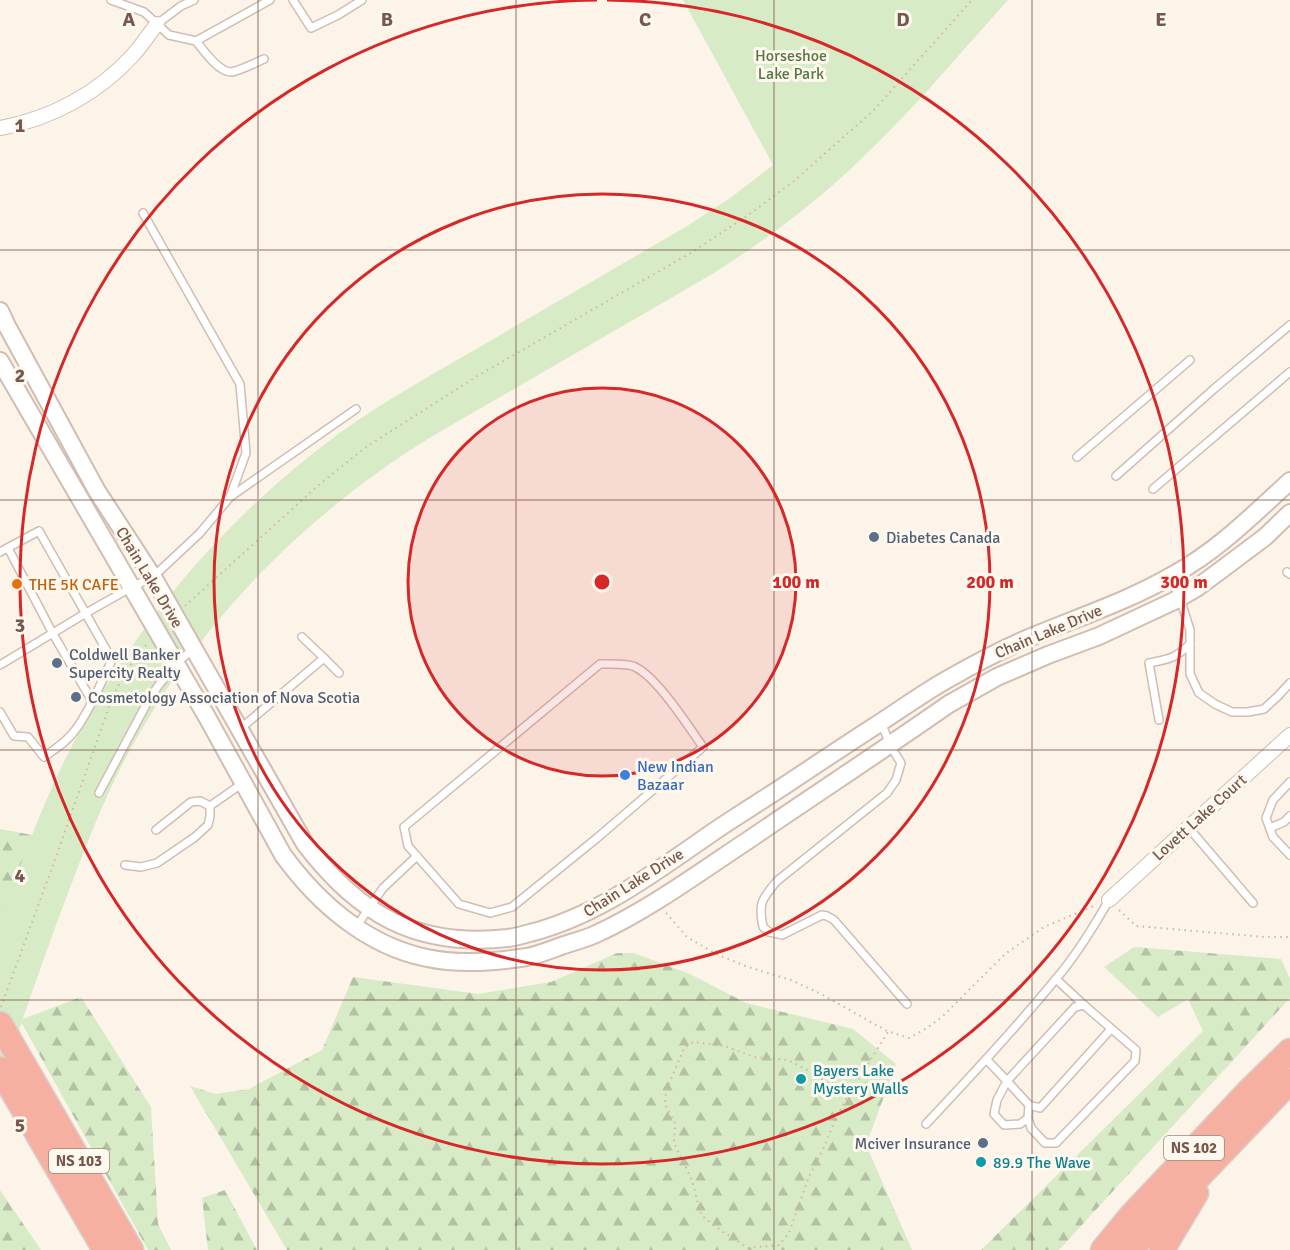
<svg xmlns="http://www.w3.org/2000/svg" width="1290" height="1250" viewBox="0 0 1290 1250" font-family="Signika,sans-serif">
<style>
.forest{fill:url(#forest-firs)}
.park{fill:#d8ebc7}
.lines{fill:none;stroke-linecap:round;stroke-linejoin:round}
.service-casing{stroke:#d1bdb1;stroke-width:10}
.minor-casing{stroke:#d1bdb1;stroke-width:16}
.tertiary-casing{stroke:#d1bdb1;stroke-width:20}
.motorway-casing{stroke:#d9d0cd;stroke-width:27}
.path{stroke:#d7b3a3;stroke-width:2;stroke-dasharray:1.5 4.5;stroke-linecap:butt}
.service{stroke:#fff;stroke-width:7}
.minor{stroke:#fff;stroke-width:14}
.tertiary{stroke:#fff;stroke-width:16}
.motorway{stroke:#f6b0a1;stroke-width:24}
.grid{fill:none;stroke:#77584c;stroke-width:1.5;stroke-opacity:0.55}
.ring{fill:none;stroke:#d62828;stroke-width:3}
.service-dot{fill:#5c6f8a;stroke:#fff8ef;stroke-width:2}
.food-dot{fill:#e8710a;stroke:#fff8ef;stroke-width:2}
.shop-dot{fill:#3f7fe0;stroke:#fff8ef;stroke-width:2}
.culture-dot{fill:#0f9aa8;stroke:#fff8ef;stroke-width:2}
.labels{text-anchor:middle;stroke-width:6;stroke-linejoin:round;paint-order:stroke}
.shield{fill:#fff8ef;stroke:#a0887d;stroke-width:1.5}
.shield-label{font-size:15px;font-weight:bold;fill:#77584c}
.park-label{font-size:16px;fill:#557741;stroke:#fff8ef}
.service-label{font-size:16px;fill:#4e5e75;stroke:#fff8ef;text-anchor:start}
.street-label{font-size:16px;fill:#77584c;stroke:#fff8ef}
.food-label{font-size:16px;fill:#c56008;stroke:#fff8ef;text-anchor:start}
.shop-label{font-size:16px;fill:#366cbe;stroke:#fff8ef;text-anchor:start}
.culture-label{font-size:16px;fill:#0d838f;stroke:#fff8ef;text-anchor:start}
.grid-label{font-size:20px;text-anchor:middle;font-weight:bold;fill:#77584c;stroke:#fff8ef;stroke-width:6;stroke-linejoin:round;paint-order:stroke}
.centre{fill:#d62828;stroke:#fff8ef;stroke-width:3}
.ring-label{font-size:18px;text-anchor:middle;font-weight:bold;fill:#d62828;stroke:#fff8ef;stroke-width:6;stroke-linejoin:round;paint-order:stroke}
</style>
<defs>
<pattern id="forest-firs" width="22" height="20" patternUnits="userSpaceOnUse" patternTransform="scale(1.5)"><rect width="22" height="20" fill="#d8ebc7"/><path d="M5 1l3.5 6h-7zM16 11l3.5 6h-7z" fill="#b4c1a4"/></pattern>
</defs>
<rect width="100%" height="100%" fill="#fcf3e9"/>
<g class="forest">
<polygon points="0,829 32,835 40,851 0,943"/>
<polygon points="1134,947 1281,959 1290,979 1290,998 1059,1250 981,1250 1203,1031 1188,999 1158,1017 1104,967"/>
<polygon points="617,953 634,953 690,974 746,1003 853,1029 896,1064 866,1145 912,1250 287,1250 190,1086 216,1094 249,1089 322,1050 353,977 478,994 551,982"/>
<polygon points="81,997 151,1107 158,1224 171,1250 148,1250 20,1020"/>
<polygon points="0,1190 41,1250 0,1250"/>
<polygon points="225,1190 257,1250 208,1250 202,1198"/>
</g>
<path class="park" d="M683,0H1008C960,53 914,109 862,158C817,202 767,239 714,273L431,437C297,520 188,633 117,775C97,816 81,859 65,901C42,962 21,1024 0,1086C0,1046 0,1007 0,968C0,954 0,933 0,920C2,908 10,894 14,882C28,845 42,808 59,772C123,638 218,523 337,435C383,401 434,374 483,345C551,305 619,266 687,226L730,198L773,165Z"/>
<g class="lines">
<g class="service-casing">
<g id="service">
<polyline points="111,0 144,12 169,35 196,41 270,0"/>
<polyline points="293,0 311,28 338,15 362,0"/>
<polyline points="157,24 181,6 194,0"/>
<path d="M196,41C203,50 219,73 232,72C241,70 255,63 264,59"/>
<polyline points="1077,457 1190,360"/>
<polyline points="1116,476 1215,388 1290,325"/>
<polyline points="1153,489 1290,372"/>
<polyline points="230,497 356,409"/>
<polyline points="8,548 53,634 92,701"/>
<path d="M0,552L39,531L112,660C101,682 91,709 76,729C68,741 55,749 44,757L28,737L14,736L0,712"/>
<polyline points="1287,572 1290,574"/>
<polyline points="1170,577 1180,598 1190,630 1190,674 1199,693 1215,704 1232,712 1248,712 1264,709 1278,696 1290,683"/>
<polyline points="324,658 339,673"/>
<path d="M600,664C611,664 622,663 633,666C656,675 688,726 703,747L597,838L512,907L490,913L459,904L408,846L404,827Z"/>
<polyline points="0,665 86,613 132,587 153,577 200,533 230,497 246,453 240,384 143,213"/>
<path d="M1159,720L1149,663C1168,659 1175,659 1190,644"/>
<path d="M881,722L890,745L901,763L896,780L887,793L777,881C762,899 758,903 763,927L769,932L782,935L822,915L827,916L834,920L907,1004"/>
<polyline points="240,729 324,658 302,637"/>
<polyline points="1290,782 1273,800 1266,818 1273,837 1290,855"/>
<polyline points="99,793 147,703 158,686 176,664 193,649"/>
<polyline points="1188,827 1253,903"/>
<polyline points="1270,828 1284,822 1290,816"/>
<polyline points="156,830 191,802 200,801 210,806"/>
<polyline points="125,865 141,867 157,863 195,837 208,825 210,816 210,806 243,783"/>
<polyline points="356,927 383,888 417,856"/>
<polyline points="1056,979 1084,1005"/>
<polyline points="986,1059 1007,1081 997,1100 994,1114 1004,1125 1020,1124 1028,1118 1029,1105 1007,1081 1075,1007 1084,1005 1136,1050 1135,1061 1056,1143 1045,1143 1031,1128 1028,1118"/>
<polyline points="1029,1105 1040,1108 1111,1029"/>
<path d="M926,1124C970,1077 1014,1030 1055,980C1076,956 1093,928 1109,900"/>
</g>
</g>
<g class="minor-casing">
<g id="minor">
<path d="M0,128C51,119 99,93 134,54C142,45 149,34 157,24"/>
<polyline points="1109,900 1290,735"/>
</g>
</g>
<g class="tertiary-casing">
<g id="tertiary">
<path d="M0,311L7,326L97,491L153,577L305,844C359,915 417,948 508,938C515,937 523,935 530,933C604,914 664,865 725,824C745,811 764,799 784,786C814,766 844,746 875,726C900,710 923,693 948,679C976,663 1006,647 1036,635C1082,616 1130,600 1173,575C1217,551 1253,515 1290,481"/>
<path d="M0,361L207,717L283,855C318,903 367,946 427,958C460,965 494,962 527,957C538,955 550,950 561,946C573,942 585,939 596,934C650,909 700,872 750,839C816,794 883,750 949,704L997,677L1048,655L1099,636L1174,601L1198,587L1221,570L1265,537L1290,513"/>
</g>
</g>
<g class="motorway-casing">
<g id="motorway">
<polyline points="0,1024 131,1250"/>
<polyline points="0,1069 105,1250"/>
<polyline points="1103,1250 1131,1216 1249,1091 1290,1051"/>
<polyline points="1131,1250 1165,1212 1290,1081"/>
<polyline points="1162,1250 1196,1193"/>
</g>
</g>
<g class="path">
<polyline points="185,606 321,483 366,447 479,375 689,254 747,216 794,181 873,111 972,0"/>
<polyline points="1119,910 1136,926 1265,937 1290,937"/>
<polyline points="666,913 687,937 716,954 748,967 791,980 821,994 887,1031 909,1038 927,1028 942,1017 1005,954 1044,927 1094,906"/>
<path d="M1,1007L57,854L112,698C122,678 132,660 147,644"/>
<polyline points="848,1096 811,1072 788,1060 754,1057 725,1046 693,1042 684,1048 666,1091 665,1104 675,1123 674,1143 692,1180 701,1215 723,1232 748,1248 779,1245 789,1233 808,1179 824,1147 835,1120 848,1096 888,1032"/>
</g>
<use href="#service" class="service"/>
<use href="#minor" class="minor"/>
<use href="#tertiary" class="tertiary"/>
<use href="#motorway" class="motorway"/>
</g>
<path class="grid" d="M258,0V1250M516,0V1250M774,0V1250M1032,0V1250M0,250H1290M0,500H1290M0,750H1290M0,1000H1290"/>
<circle cx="602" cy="582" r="194" fill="#d62828" fill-opacity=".12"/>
<g class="ring">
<circle cx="602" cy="582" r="194"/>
<circle cx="602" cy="582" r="388"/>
<path d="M607 0A582 582 0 1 1 597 0"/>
</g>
<g class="service-dot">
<circle cx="874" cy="537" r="6"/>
<circle cx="57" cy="663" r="6"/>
<circle cx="76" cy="697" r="6"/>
<circle cx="983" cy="1143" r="6"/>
</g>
<circle class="food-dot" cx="17" cy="584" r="6"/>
<circle class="shop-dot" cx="625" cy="775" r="6"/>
<g class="culture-dot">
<circle cx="801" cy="1079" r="6"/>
<circle cx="981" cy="1162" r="6"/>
</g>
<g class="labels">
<g class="shield">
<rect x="1164" y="1136" width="60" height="24" rx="4.5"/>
<rect x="49" y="1149" width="60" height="24" rx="4.5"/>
</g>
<g class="shield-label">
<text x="1194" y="1153">NS 102</text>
<text x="79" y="1166">NS 103</text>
</g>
<g class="park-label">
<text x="791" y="61">Horseshoe<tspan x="791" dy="18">Lake Park</tspan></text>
</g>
<g class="service-label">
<text x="886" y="543">Diabetes Canada</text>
<text x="69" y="660">Coldwell Banker<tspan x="69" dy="18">Supercity Realty</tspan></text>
<text x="88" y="703">Cosmetology Association of Nova Scotia</text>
<text x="971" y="1149" text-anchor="end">Mciver Insurance</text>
</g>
<g class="street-label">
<text transform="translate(150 577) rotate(59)" y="6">Chain Lake Drive</text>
<text transform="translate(1048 631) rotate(-23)" y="6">Chain Lake Drive</text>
<text transform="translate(1199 817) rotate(-42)" y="6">Lovett Lake Court</text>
<text transform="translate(633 882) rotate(-32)" y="6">Chain Lake Drive</text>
</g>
<g class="food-label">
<text x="29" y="590">THE 5K CAFE</text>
</g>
<g class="shop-label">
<text x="637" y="772">New Indian<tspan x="637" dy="18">Bazaar</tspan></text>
</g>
<g class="culture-label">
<text x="813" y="1076">Bayers Lake<tspan x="813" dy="18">Mystery Walls</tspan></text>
<text x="993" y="1168">89.9 The Wave</text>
</g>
</g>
<g class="grid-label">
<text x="129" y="26">A</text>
<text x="387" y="26">B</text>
<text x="645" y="26">C</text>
<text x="903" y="26">D</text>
<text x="1161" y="26">E</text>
<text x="20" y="132">1</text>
<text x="20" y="382">2</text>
<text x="20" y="632">3</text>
<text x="20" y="882">4</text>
<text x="20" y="1132">5</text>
</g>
<circle cx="602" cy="582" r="9" class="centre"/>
<g class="ring-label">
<text x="796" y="588">100 m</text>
<text x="990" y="588">200 m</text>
<text x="1184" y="588">300 m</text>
</g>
</svg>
